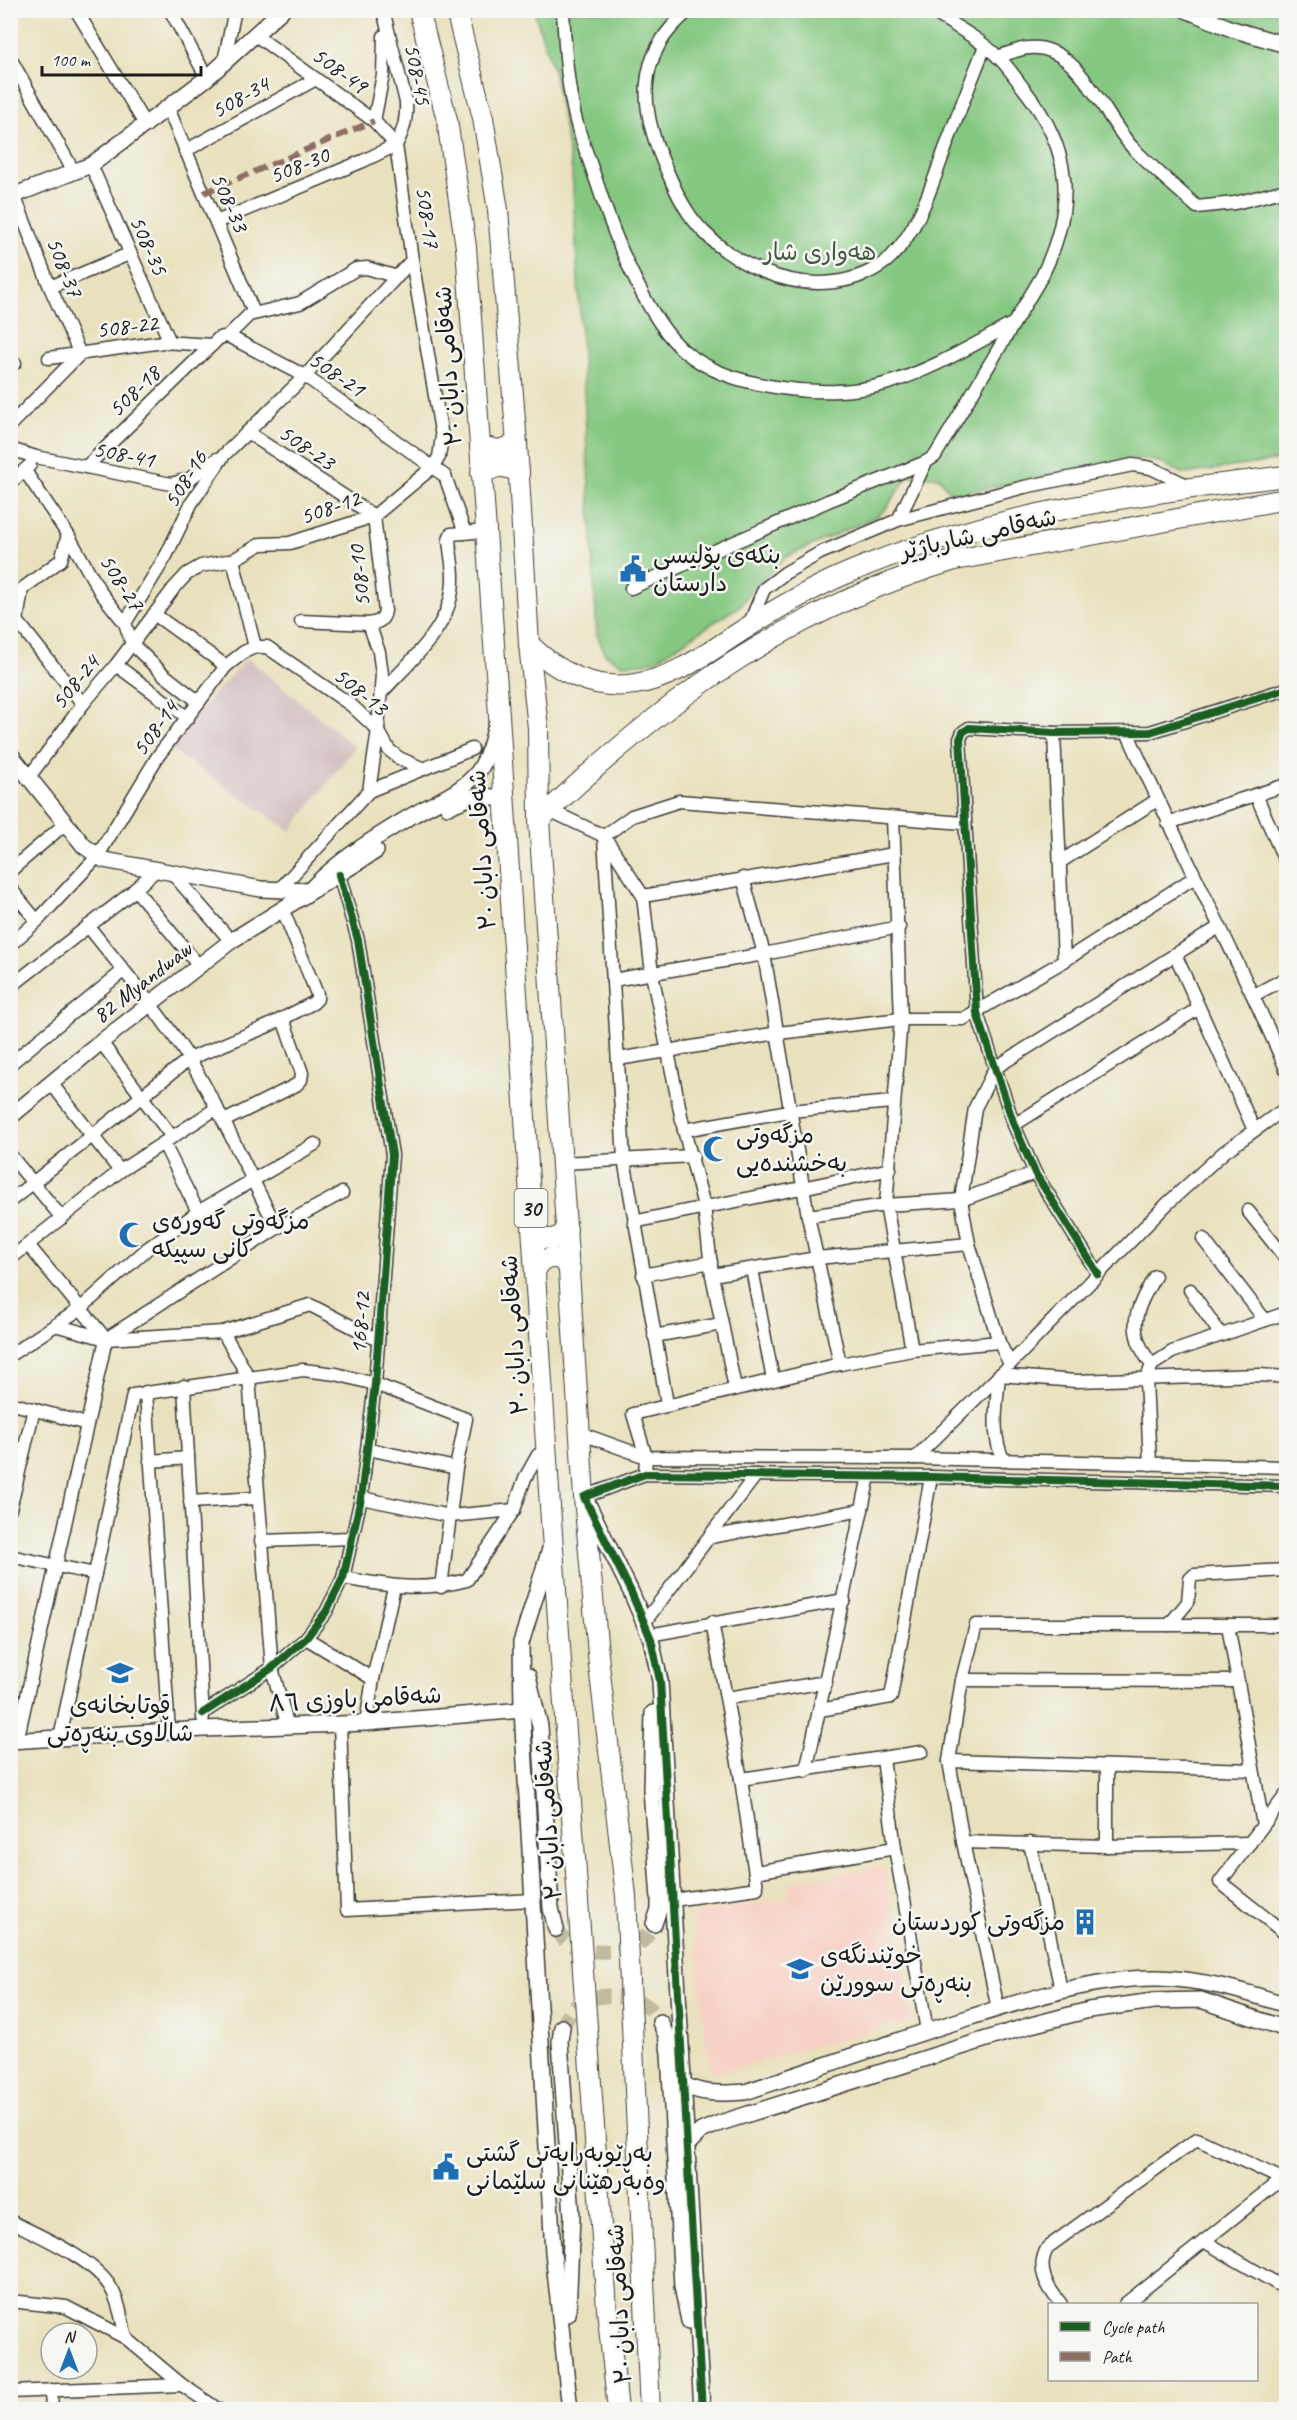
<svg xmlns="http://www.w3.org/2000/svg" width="1297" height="2420" viewBox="0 0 1297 2420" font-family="Caveat,'Playpen Sans Arabic',sans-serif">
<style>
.built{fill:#f7d1c6}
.industrial{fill:#d2bfbf}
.green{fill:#84c780;stroke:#50724e;stroke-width:1.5}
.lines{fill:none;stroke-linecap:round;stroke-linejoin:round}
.tertiary-tunnel{stroke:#c0ba9e;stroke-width:15;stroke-dasharray:15 8;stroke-linecap:butt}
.minor-casing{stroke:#3b3a34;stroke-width:15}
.tertiary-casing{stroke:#3b3a34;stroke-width:18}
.primary-casing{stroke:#3b3a34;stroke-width:22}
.minor{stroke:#fff;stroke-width:12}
.tertiary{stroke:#fff;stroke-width:15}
.primary{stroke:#fff;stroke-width:20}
.quiet{stroke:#8d6e63;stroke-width:6;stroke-dasharray:12 6;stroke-linecap:butt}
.cycleway-casing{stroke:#f6f6f2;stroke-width:11}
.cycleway{stroke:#1b5e20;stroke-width:8}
.labels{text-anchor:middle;stroke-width:5;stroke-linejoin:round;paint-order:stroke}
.shield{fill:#f6f6f2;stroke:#5d5d5c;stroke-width:1.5}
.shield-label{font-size:22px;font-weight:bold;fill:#1c1c1c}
.street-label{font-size:24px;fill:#1c1c1c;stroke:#f6f6f2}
.park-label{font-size:24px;fill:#40583f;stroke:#f6f6f2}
.poi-label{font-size:24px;fill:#1c1c1c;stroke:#f6f6f2;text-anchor:start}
</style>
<rect width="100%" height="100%" fill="#f6f6f2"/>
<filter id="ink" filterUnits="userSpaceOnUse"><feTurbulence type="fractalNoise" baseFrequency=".0167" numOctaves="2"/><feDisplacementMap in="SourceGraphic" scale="12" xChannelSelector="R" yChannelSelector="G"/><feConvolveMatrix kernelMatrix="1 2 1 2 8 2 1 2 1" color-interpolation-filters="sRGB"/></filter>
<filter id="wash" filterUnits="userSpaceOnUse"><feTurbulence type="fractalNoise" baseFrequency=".008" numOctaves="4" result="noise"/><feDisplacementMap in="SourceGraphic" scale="24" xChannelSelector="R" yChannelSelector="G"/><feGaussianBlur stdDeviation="1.35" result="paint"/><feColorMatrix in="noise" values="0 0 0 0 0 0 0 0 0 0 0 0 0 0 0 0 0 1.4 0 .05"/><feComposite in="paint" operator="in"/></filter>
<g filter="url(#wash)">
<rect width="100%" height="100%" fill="#e9e1be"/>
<polygon class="built" points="878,1867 883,1868 885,1872 912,2020 717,2073 712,2072 708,2063 693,1916 698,1913 788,1899 788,1888 793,1882"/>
<polygon class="industrial" points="247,658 355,747 291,831 166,746"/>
<polygon class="green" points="534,11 1286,11 1286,459 1184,474 1156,461 1135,459 961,493 949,491 939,477 908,476 885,510 877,516 786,557 751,591 741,605 656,660 644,663 621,664 605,654 597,635 572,170 554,73"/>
</g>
<g filter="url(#ink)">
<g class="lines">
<g class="tertiary-tunnel">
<path d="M556,1929C560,1933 563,1940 568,1943C582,1954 620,1953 636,1946C645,1941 649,1932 654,1924"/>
<path d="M562,2027C566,2021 570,2011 575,2007C593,1991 630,1994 648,2007C653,2010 656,2017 660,2022"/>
</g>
<g class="minor-casing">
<g id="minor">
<polyline points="76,10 146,126"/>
<polyline points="170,10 207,78"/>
<path d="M383,10L406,102C407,118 404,130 396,145"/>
<path d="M563,10C565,49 567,90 578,128C586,152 595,176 603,201C618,245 652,331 692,357C719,376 749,383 781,388C814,393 853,393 885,384C930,371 971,346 1012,324"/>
<path d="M690,10C632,55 640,113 668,173C677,194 687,215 703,231C735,265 787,288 834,282C853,280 877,271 891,257C921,226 932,183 947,144C959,111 972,79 985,46"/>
<polyline points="254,34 374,121 396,145"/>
<path d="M998,57C1008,53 1018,49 1029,48C1079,43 1104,118 1133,148C1153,169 1176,187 1197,207L1235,203L1286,190"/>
<polyline points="10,58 74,172"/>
<polyline points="224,61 235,10"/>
<polyline points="168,108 254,313"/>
<polyline points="374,121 383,75 384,36"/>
<polyline points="185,151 316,79"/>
<polyline points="91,165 170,342"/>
<polyline points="216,222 363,161 396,145"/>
<polyline points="50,287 129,254"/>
<polyline points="228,336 249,315 300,303 356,269 367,268 397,277"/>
<polyline points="49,358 163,342 212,345"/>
<polyline points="10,364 15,363"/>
<polyline points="10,425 80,354 50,287 14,195"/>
<path d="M247,432L374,516L385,611C383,621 379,622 369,624L301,621"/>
<polyline points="10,449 36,457 171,484 189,479 217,459"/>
<polyline points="86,467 219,338 228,336 305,376 445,476 465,533"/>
<polyline points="25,471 68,535 101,593 125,623 132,644 163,674 199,702"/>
<polyline points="10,483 30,465"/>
<polyline points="898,520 926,462"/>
<polyline points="233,560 255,647"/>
<path d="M631,588L828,501L926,462L935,456L1042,276C1076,206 1073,151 1024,89C1016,79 1008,66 998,57C980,39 953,25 930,10"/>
<polyline points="10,612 83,704"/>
<polyline points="154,614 226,666"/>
<polyline points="17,621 22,589 61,560 68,535"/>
<polyline points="125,623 166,556 191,504 224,455 305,376 412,260"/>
<polyline points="749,625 764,589 785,573 820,553 898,520 1024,487 1133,465 1151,468 1191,487"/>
<polyline points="116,665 188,718"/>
<path d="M382,692C412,659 454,625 453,577C453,565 450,552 449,540L451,534L486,531"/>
<polyline points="1054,733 1064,961"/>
<path d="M1128,734C1178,847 1237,955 1286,1069"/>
<polyline points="29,777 83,704 116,665 174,588 187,574 201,566 233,560 261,544 290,543 374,516 433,467 439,457 442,437 412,260 396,145"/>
<polyline points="369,791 378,730 382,674 379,652 369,624"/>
<polyline points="1256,795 1286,863"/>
<polyline points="549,810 604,836 632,816 679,801 964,823"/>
<polyline points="893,818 901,1019 886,1205 912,1350"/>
<polyline points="1168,823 1286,785"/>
<polyline points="604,836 643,896 652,974 684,1130 704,1206 712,1275 735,1388"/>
<polyline points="604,838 624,1159 667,1404"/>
<polyline points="1060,862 1157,800"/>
<polyline points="10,871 66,823"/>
<polyline points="173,874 231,941"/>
<polyline points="743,878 764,954 808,1216 840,1364"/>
<polyline points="10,888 37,921"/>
<polyline points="135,889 199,966"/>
<polyline points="278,891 369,791 472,749"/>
<polyline points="643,896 894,854"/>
<path d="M88,926C123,970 158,1011 188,1057C222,1112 247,1171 277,1228"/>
<polyline points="10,945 37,921 97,857 158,756 226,666 244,652 255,647 267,647 351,705 378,730 389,750 399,758 424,769"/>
<polyline points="1175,954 1254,1130"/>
<polyline points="613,980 764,954 899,927"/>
<polyline points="10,987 130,894 155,871"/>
<polyline points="1254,995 1286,978"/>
<polyline points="101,1042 172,1137"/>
<polyline points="618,1059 778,1033 901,1019 963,1019 1064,961 1195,877"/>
<polyline points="10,1064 123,971"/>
<polyline points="51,1083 120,1171"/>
<polyline points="224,1121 296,1085 301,1080 302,1073 283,1019"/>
<polyline points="1014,1125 1199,1008"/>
<polyline points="684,1130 789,1111 893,1102"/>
<polyline points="164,1144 198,1212"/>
<polyline points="10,1155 62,1218"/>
<polyline points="562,1163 693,1156"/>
<polyline points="10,1201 189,1059 268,1026 313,1003 317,999 317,994 282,908"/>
<polyline points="1248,1211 1286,1259"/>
<polyline points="808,1216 886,1205 961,1200 1035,1173"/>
<path d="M634,1222C719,1203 805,1189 890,1169"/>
<polyline points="1203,1239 1265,1320"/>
<polyline points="28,1245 106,1339"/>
<polyline points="10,1259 120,1171 217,1108"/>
<polyline points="752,1269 773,1380"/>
<polyline points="1098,1274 1035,1173 1014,1125 977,1013 960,739 963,732 969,728 1054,733 1150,732 1286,689"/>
<polyline points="643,1275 711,1262"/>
<polyline points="712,1275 817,1258 969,1244"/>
<polyline points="1190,1290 1221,1335"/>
<polyline points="55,1325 106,1339 223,1332 310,1305 378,1340"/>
<polyline points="223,1332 249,1378 272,1668 288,1727"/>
<polyline points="654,1336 722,1324"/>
<polyline points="999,1342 969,1244 961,1200 975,1108 995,1068 1219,927"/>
<polyline points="10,1355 80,1309 148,1248 198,1212 315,1144"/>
<path d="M1152,1365C1125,1330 1135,1311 1155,1276"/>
<polyline points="999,1375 1076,1381 1260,1375 1286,1377"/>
<path d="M999,1375C997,1404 990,1434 1004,1461"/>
<polyline points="184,1386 203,1718"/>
<polyline points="146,1392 169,1732"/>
<polyline points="10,1403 87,1424"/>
<polyline points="582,1434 646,1457 915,1458 1286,1467"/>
<polyline points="368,1449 456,1468"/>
<polyline points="915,1458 1005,1370"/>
<polyline points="150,1461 188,1458"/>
<polyline points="1150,1464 1146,1380 1152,1365 1172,1352 1286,1313"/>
<polyline points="645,1474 646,1457 633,1414 840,1364 912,1350 999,1342 1010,1364 1168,1203 1224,1152 1286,1108"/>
<polyline points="584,1497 645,1474 931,1477 1286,1486"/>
<polyline points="361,1498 450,1516 514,1510 525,1478 538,1455 547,1456"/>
<polyline points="190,1502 257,1498"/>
<polyline points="10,1509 34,1409"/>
<polyline points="710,1537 862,1510"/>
<polyline points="261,1541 352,1538"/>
<polyline points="10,1556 95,1574"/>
<path d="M343,1578C389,1586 421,1592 467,1580L514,1510"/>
<polyline points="643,1624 756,1475"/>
<polyline points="1169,1625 1188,1602 1190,1579 1194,1575 1286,1570"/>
<polyline points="1228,1625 1263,1825"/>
<polyline points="649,1635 844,1600"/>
<polyline points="306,1638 373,1679"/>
<polyline points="962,1680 1238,1681"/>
<polyline points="727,1698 826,1682"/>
<polyline points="820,1710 891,1697 931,1477"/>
<polyline points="203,1713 272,1668 306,1638 326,1612 343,1578 361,1498 375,1384 392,1155 358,940 339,875"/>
<polyline points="366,1723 373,1679 394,1587"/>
<polyline points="340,1724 347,1910 533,1900"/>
<polyline points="60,1738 133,1395 303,1370 336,1374 375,1384 466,1419 456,1468 441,1587"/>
<polyline points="17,1741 106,1339 277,1228 342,1193"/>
<polyline points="883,1759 895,1848 927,2031"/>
<polyline points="949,1761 1253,1770"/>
<polyline points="1107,1766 1107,1846"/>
<polyline points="806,1771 869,1476"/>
<polyline points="741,1779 922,1752"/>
<polyline points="1286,1795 1220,1882 1286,1934"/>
<polyline points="963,1842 1107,1846 1250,1843"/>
<polyline points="1030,1843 1061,1990"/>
<polyline points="755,1872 895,1848"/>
<polyline points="673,1900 757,1888 741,1779 712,1622"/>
<polyline points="998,2009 963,1842 949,1761 962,1680 976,1625 1286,1625"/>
<path d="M10,2221C40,2236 94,2259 111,2288C120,2303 122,2322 126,2338"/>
<polyline points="1204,2241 1286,2289"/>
<polyline points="10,2301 66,2307 126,2338 182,2385 219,2410"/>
<path d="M1061,2304C1047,2287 1035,2268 1048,2247L1197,2139L1286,2181"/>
<polyline points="1125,2304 1282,2179"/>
<polyline points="51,2390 52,2410"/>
<polyline points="10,2392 182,2385"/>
</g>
</g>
<g class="tertiary-casing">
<g id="tertiary">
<polyline points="1186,10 1232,29 1286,45"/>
<polyline points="10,197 91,165 207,78 282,10"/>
<path d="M10,754L84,846L104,860L261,889L309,891C338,860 376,837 413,815C435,802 461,793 478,772C488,758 492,741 496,725"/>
<path d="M448,807C467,797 483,791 504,801"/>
<polyline points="10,1117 101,1042 231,941 376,851"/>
<polyline points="587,1502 631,1592 651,1639 660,1681 702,2410"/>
<polyline points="550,1549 521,1643 522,1710 553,2252 570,2410"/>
<polyline points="528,1676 540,1726 551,1908 556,1929"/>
<polyline points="653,1713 651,1789 659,1899 659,1909 654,1924"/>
<polyline points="10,1741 204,1729 366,1723 522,1710"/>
<polyline points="660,2022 666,2035 669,2053 682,2286 689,2321"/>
<polyline points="562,2027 560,2041 572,2216 568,2314"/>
<path d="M683,2084C703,2096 723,2093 745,2092C820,2067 895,2041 971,2017C1028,1999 1097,1977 1158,1978C1202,1979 1244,1991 1286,2005"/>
<polyline points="687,2145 701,2131 720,2123 1031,2025 1089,2010 1154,2001 1201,2000 1286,2029"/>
</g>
</g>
<g class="primary-casing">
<g id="primary">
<polyline points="419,10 447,120 466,247 499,715 550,1506 607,2309 618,2410"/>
<polyline points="456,10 483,118 498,210 517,444 529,644 538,728 539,820 584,1497 599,1665 626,1896 650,2410"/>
<polyline points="480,446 499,450 517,444"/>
<polyline points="481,473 500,466 519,471"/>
<path d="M529,644C557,672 594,691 635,684C678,678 715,647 751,625C783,605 816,586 850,572C989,513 1139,494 1286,476"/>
<path d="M539,820C664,700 787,610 955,560L1286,499"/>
<path d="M532,1227C540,1242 557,1243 567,1229"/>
<path d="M535,1272C541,1255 561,1253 570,1269"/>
</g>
</g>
<use href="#minor" class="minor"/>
<use href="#tertiary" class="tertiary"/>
<use href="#primary" class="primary"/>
<polyline class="quiet" points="204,193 374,121"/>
<g class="cycleway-casing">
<g id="cycleway">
<polyline points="1098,1274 1035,1173 1014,1125 977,1013 960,739 963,732 969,728 1054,733 1150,732 1286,689"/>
<polyline points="203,1713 272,1668 306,1638 326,1612 343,1578 361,1498 375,1384 392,1155 358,940 339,875"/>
<polyline points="702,2410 660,1681 651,1639 631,1592 584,1497 645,1474 931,1477 1286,1486"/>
</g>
</g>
<use href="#cycleway" class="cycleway"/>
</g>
</g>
<defs>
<g id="civic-bare" transform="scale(2.07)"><path d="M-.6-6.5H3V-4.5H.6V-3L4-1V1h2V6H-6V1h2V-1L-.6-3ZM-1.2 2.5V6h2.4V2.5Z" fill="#1f6fb2" stroke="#f6f6f2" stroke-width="2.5" paint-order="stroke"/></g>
<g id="mosque-bare" transform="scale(2.07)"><path d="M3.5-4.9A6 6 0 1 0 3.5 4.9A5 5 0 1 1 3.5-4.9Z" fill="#1f6fb2" stroke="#f6f6f2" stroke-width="2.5" paint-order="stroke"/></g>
<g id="school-bare" transform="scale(2.07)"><path d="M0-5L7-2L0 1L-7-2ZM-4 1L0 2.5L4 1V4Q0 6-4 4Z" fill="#1f6fb2" stroke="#f6f6f2" stroke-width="2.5" paint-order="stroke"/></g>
<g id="building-bare" transform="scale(2.07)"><path d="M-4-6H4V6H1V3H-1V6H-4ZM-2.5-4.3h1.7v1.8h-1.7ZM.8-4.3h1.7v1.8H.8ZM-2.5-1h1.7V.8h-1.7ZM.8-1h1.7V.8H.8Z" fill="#1f6fb2" stroke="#f6f6f2" stroke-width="2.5" paint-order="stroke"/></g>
</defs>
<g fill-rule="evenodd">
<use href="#civic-bare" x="633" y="569"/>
<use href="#mosque-bare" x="716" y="1149"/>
<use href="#mosque-bare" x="132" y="1235"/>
<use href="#school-bare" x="120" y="1673"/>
<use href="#building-bare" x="1085" y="1922"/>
<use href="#school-bare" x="800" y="1969"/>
<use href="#civic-bare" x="446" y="2167"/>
</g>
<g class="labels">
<rect class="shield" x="514.5" y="1189" width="33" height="38" rx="4.5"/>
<g class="shield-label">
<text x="531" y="1216">30</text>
</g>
<g class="street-label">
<text transform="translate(340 70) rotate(36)" y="8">508-49</text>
<text transform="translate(418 74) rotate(79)" y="8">508-45</text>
<text transform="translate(240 97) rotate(-29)" y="8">508-34</text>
<text transform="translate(299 165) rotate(-22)" y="8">508-30</text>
<text transform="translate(230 202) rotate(66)" y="8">508-33</text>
<text transform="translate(428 217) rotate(82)" y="8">508-17</text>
<text transform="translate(149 245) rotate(66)" y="8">508-35</text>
<text transform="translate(65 267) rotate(68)" y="8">508-37</text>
<text transform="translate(127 326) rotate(-7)" y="8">508-22</text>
<text transform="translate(448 366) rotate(-94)" y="8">شەقامی دابان ٣٠</text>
<text transform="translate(337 374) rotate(34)" y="8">508-21</text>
<text transform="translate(134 391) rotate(-44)" y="8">508-18</text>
<text transform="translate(307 447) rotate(34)" y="8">508-23</text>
<text transform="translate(124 454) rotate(11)" y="8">508-41</text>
<text transform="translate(185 479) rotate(-58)" y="8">508-16</text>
<text transform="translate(330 507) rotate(-19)" y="8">508-12</text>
<text transform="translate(978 534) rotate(-13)" y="8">شەقامی شارباژێر</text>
<text transform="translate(359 576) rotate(-96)" y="8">508-10</text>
<text transform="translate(122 582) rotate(57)" y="8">508-27</text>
<text transform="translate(75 682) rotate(-51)" y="8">508-24</text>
<text transform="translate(361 691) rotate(39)" y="8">508-13</text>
<text transform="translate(155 728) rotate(-54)" y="8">508-14</text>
<text transform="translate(482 850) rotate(-94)" y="8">شەقامی دابان ٣٠</text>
<text transform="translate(142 982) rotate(-38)" y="8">82 Myandwaw</text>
<text transform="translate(360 1323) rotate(-86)" y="8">168-12</text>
<text transform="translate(514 1335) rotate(-94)" y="8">شەقامی دابان ٣٠</text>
<text transform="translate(355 1699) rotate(-3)" y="8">شەقامی باوزی ٨٦</text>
<text transform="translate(548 1820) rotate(-94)" y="8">شەقامی دابان ٣٠</text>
<text transform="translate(619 2304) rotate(-93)" y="8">شەقامی دابان ٣٠</text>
</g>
<g class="park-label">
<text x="820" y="260">هەواری شار</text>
</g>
<g class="poi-label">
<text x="653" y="563">بنکەی پۆلیسی<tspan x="653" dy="28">دارستان</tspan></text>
<text x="736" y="1143">مزگەوتی<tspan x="736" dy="28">بەخشندەیی</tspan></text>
<text x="152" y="1229">مزگەوتی گەورەی<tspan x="152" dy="28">کانی سپیکە</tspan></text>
<text x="120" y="1713" text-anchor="middle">قوتابخانەی<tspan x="120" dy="28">شاڵاوی بنەڕەتی</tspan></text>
<text x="1065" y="1930" text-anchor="end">مزگەوتی کوردستان</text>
<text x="820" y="1963">خوێندنگەی<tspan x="820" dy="28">بنەڕەتی سوورێن</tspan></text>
<text x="466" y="2161">بەڕێوبەرایەتی گشتی<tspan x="466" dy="28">وەبەرهێنانی سلێمانی</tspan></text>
</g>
</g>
<rect width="1297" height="2420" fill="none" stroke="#f6f6f2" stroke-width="36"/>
<rect x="1048" y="2303" width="210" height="78" fill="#f6f6f2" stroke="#9f9f9c" stroke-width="1.5"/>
<rect x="1060" y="2322" width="30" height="9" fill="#1b5e20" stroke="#9f9f9c" stroke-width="1.5"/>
<text x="1102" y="2333" font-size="18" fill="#1c1c1c">Cycle path</text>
<rect x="1060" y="2352" width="30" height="9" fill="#8d6e63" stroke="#9f9f9c" stroke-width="1.5"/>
<text x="1102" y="2363" font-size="18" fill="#1c1c1c">Path</text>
<g transform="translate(69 2351)"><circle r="28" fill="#f6f6f2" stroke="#9f9f9c" stroke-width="1.5"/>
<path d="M0-4.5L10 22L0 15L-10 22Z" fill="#1f6fb2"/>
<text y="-9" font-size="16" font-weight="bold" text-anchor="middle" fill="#1c1c1c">N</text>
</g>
<path d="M42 66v9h159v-9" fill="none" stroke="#1c1c1c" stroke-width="3"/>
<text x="51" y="66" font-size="18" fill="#1c1c1c" stroke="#f6f6f2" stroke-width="4.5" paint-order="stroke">100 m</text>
</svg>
